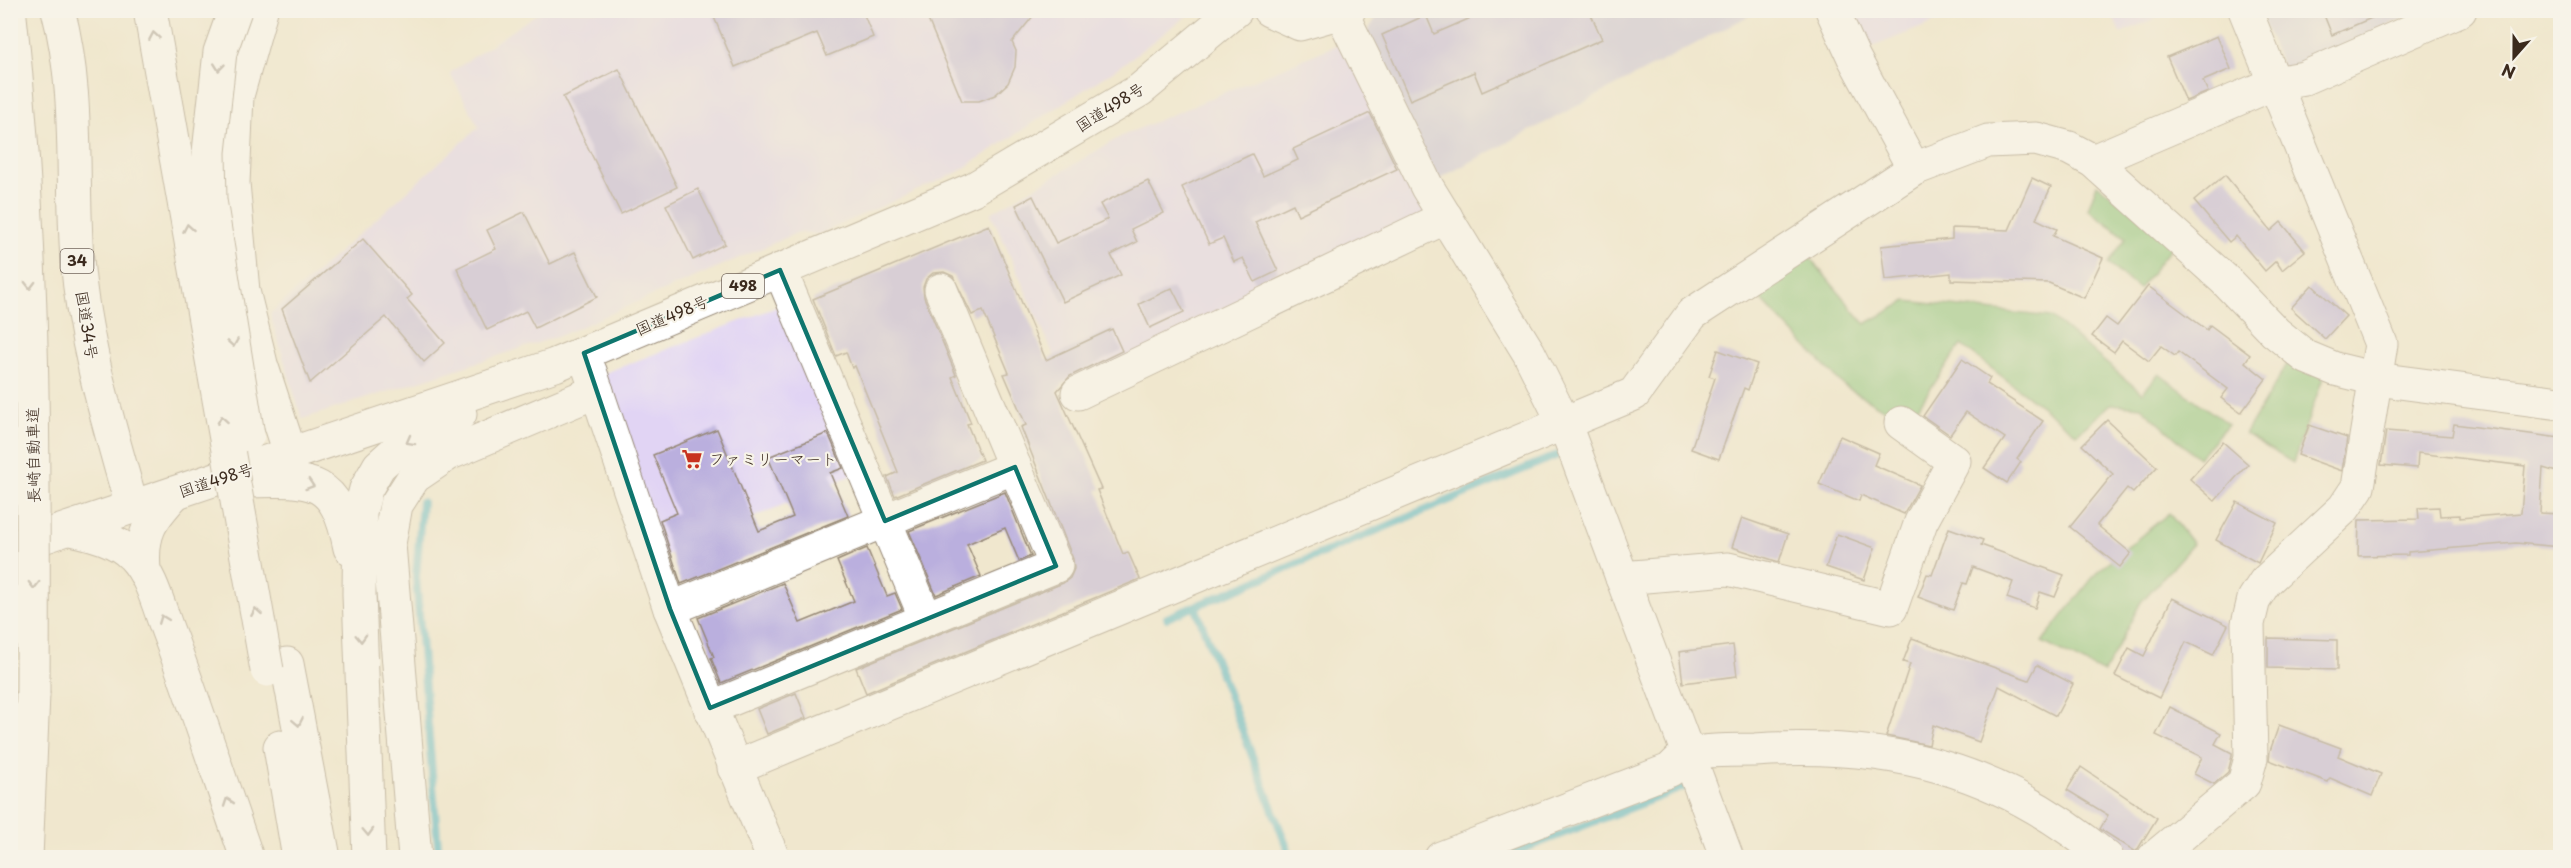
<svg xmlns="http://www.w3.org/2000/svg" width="2571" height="868" viewBox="0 0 2571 868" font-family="'Playpen Sans','Klee One',sans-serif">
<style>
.built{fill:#e1d4f4}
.industrial{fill:#c5c0db}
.green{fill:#87c47a;stroke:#61774c;stroke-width:1.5}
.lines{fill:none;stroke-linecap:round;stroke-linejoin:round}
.stream{stroke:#48b2c6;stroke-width:8}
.building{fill:#baafde}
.minor-casing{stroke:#968876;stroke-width:35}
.highway-casing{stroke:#968876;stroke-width:35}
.minor{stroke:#fff;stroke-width:33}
.highway{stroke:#fff;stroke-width:33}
.highway-bridge-casing{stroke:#968876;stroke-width:35;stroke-linecap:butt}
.highway-bridge{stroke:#fff;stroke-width:33}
.oneway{stroke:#a79f9a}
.marked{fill:none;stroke:#0f766e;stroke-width:4.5;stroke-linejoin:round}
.labels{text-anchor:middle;stroke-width:4.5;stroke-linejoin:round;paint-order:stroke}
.shield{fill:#f7f3e8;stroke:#73665b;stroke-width:1.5}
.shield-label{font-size:15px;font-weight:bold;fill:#3b2a1e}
.street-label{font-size:16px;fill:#3b2a1e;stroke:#f7f3e8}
.poi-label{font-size:16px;fill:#3b2a1e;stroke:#f7f3e8;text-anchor:start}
</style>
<rect width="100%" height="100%" fill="#f7f3e8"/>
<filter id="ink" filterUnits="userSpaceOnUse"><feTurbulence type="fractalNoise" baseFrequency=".0167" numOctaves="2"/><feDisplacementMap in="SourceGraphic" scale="12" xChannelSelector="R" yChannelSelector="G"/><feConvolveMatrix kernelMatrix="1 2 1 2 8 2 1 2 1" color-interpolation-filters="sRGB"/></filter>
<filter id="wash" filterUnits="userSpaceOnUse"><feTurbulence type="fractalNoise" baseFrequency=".008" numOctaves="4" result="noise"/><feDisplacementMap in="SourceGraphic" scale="24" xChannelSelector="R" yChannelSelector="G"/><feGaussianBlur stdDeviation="1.35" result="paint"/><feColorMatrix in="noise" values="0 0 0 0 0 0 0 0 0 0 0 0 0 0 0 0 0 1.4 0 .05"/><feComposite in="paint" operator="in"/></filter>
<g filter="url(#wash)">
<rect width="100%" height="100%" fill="#f0e7ce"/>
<g class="built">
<polygon points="541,11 1193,11 1122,65 958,172 819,234 799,232 559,336 302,419 270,314 479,127 450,73"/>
<polygon points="1825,11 1963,11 1846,57"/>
<polygon points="2111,11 2174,11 2120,33"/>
<polygon points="1367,32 1460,218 1075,403 991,213 1122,136"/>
<polygon points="782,305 854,474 646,564 584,381"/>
</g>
<g class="industrial">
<polygon points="1392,11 1758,11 1438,179 1367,32 1376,18"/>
<polygon points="2259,11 2420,11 2284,71"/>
</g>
<g class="green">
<polygon points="2097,184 2174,244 2139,289 2108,264 2126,238 2088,209"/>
<polygon points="1806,253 1865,324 1907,301 2051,317 2142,393 2159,374 2228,424 2198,458 2141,407 2111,404 2077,434 1961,345 1907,423 1844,386 1754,292"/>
<polygon points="2292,356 2324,375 2293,463 2245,434"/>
<polygon points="2169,513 2193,544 2141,602 2104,673 2042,642 2098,571"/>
</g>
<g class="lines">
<g class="stream">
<polyline points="422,502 416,577 439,858"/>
<polyline points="1195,606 1291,858"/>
<polyline points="1167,618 1560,454"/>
<polyline points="1500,858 1692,784"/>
</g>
</g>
<g id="blocks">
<g class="building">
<polygon points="711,10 862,10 873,37 827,56 817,33 735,67"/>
<polygon points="924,10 1038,10 1012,42 1016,51 1015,67 1008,83 995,95 979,101 962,101"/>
<polygon points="1489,10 1589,10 1602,39 1482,92 1474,72 1410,100 1382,35 1426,15 1434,34"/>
<polygon points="2322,10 2390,10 2332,35"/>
<polygon points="2217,36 2231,69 2203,81 2208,92 2186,101 2167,57"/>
<polygon points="619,69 677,187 621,214 563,97"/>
<polygon points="1370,113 1397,169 1298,215 1293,204 1255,222 1278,271 1255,282 1243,258 1234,262 1223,238 1209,244 1182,187 1252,154 1263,176 1298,160 1293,149"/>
<polygon points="2225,175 2271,231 2281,222 2305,251 2282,270 2276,261 2265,271 2236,236 2229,242 2194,201"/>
<polygon points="2032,178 2051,187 2036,219 2057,229 2053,236 2103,258 2084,298 2049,283 1951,280 1951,273 1885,280 1881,246 1952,239 1952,228 2009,230"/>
<polygon points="1148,181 1164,213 1131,229 1137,242 1111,255 1121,275 1063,302 1016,205 1033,196 1056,243 1108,219 1100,204"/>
<polygon points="698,189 725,244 693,260 666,205"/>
<polygon points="524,212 550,264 575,252 597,297 535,328 526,311 487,330 457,268 496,249 487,230"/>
<polygon points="989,225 1046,360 1112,329 1122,351 1070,376 1057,391 1101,489 1097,490 1123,554 1128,552 1140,579 866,693 856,668 1063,583 1070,578 1074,569 1073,559 1021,427 1026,425 1004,374 1009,373 983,311 972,315 953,276 944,272 933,273 926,279 923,287 924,297 956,375 952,377 971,423 967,424 982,460 895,496 887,477 898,472 855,366 852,368 846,352 836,356 813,299"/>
<polygon points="363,239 412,295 407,299 445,343 424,362 386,317 310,383 282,309"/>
<polygon points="2312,285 2346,316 2325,339 2291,308"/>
<polygon points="2148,286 2207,330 2210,325 2250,355 2245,362 2266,379 2241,413 2221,398 2228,389 2178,352 2175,356 2161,346 2149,361 2122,341 2114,352 2092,336 2106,318 2117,326"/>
<polygon points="1172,288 1184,312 1150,328 1139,304"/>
<polygon points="1718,350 1757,364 1748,390 1744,388 1719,459 1691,449 1715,378 1709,376"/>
<polygon points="1962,359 1990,378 1987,384 2043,421 2017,459 2021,462 2007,483 1984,468 2005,438 1966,412 1950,435 1923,416"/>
<polygon points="2107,420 2157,467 2133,493 2127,488 2097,525 2131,553 2120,567 2070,527 2113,474 2082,445"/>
<polygon points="2454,424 2560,438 2560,473 2543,468 2540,513 2560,514 2560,547 2516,543 2408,552 2408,555 2358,556 2359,520 2419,519 2418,508 2439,507 2440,516 2460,515 2460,518 2521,513 2525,466 2418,453 2417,468 2381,465 2386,431 2452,436"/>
<polygon points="2309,425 2347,438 2342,471 2298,455"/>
<polygon points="717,429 759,531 793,517 768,457 828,433 843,468 830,473 848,516 681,584 660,520 677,513 653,455"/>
<polygon points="1840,436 1879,453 1874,465 1920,485 1904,514 1861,495 1859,501 1819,484"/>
<polygon points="2223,442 2248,464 2215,501 2190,479"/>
<polygon points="1005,492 1031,556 1019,561 1005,528 967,544 981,576 936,595 909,531"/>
<polygon points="2237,502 2277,523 2258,563 2216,540"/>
<polygon points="1742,518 1788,534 1779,562 1732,547"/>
<polygon points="1949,528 1983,540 1981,545 2064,575 2055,597 2040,592 2035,608 2007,598 2013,582 1973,567 1967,584 1963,583 1953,610 1918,597 1927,574 1932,575"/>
<polygon points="1837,534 1875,548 1864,580 1826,567"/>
<polygon points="867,548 887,596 895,593 902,609 721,683 711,658 714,657 698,618 783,583 800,623 854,601 837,561"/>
<polygon points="2172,598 2228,625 2213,655 2186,642 2159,698 2115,676 2129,648 2144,656"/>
<polygon points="1912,638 2029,680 2037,665 2073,684 2056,716 1999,686 1979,742 1933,725 1929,745 1886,736 1910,664 1903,662"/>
<polygon points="2268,638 2337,640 2337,670 2268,668"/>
<polygon points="1733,645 1737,676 1683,683 1679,652"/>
<polygon points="796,693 806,718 767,734 757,709"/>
<polygon points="2170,707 2221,733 2215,744 2232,753 2232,756 2228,772 2214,784 2194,774 2202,757 2156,735"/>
<polygon points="2279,725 2341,748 2338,756 2381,774 2372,796 2330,778 2328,782 2269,760 2270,751"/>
<polygon points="2081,767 2157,818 2136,852 2100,829 2108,815 2067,790"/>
</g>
</g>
</g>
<g filter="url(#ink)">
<use href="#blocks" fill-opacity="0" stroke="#968876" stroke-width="1.5"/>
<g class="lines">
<g class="minor-casing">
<g id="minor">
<polyline points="261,10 237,96 233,183 243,291 261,364 291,456"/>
<polyline points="1269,10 1300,24 1349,10"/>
<polyline points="1832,10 1854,58 1914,169"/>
<polyline points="1342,14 1427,187 1529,353 1565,425 1727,858"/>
<polyline points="2093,161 2275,83 2304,78 2460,10"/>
<polyline points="780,270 926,619"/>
<polyline points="590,371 670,609 773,858"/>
<polyline points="1078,393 1446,217"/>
<polyline points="1622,578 1728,569 1891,608 1921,522 1954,461 1901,423"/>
<polyline points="670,609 1015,467"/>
<polyline points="710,708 1056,566 941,290"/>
<polyline points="734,768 1634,394 1692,314 1914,169 1988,141 2036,139 2069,148 2093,161 2225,280 2275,332 2306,357 2335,369 2376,379 2560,403"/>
<polyline points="415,858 389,544 396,505 414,477 448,454 597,391"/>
<path d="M1441,858L1670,770C1675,765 1681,758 1687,755C1696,750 1742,750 1755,750C1892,741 2001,769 2107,858"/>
<polyline points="2154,858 2244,783 2251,758 2248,624 2254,599 2265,582 2344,508 2358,487 2381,344 2245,10"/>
</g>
</g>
<g class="highway-casing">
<g id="highway">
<path d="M58,10C80,92 71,175 77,259C84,344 109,425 132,507"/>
<path d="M248,481C313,479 336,477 350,548"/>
<path d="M71,529C93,534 116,539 133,556C152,576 159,608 169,634C197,708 221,783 247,858"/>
<polyline points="10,548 555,365 973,189 1140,90 1236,10"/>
<path d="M144,570C141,532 150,520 175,493"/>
<polyline points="287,664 324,858"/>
<polyline points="280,747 299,858"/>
<polyline points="26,858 33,694"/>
<polyline points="369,858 359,594 360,512 366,489 379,466 399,448 460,414"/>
</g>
</g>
<use href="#minor" class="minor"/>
<use href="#highway" class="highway"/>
<g class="highway-bridge-casing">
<g id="highway-bridge">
<polyline points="150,10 267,670"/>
<polyline points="235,10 220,52 209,152 210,200 248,435"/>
<path d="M10,17C35,242 34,468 33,694"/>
</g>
</g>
<use href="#highway-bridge" class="highway-bridge"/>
</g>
<defs><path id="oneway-chevron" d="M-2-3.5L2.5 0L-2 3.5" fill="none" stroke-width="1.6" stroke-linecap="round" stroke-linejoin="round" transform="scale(1.5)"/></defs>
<g class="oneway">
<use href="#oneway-chevron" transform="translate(154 36) rotate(-100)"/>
<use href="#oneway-chevron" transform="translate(219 67) rotate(96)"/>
<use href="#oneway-chevron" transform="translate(188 228) rotate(-100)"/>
<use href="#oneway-chevron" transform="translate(30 285) rotate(89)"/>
<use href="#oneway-chevron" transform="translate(233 343) rotate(81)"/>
<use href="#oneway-chevron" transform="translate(222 420) rotate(-100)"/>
<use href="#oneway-chevron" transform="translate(410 441) rotate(151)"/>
<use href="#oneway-chevron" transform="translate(310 485) rotate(18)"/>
<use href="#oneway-chevron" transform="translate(34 585) rotate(90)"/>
<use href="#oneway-chevron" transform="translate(256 612) rotate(-100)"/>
<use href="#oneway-chevron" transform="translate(163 619) rotate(-111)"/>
<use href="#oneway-chevron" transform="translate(361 638) rotate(88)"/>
<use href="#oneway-chevron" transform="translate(298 722) rotate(79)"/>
<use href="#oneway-chevron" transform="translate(228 802) rotate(-109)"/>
<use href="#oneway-chevron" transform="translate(368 832) rotate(88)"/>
</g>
</g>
<path d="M0 0H2571V868H0ZM780,270L885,521L1015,467L1056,566L710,708L670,609L584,353Z" fill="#f0e7ce" fill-opacity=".55" fill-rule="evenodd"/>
<path class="marked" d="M780,270L885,521L1015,467L1056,566L710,708L670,609L584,353Z"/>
<defs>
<g id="supermarket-bare" transform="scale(1.62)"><path d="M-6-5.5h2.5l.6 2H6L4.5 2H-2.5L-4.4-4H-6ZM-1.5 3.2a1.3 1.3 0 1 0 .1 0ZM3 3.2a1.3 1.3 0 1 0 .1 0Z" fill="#c8321e" stroke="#f7f3e8" stroke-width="2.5" paint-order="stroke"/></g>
</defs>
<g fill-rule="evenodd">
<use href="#supermarket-bare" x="692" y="459"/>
</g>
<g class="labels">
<g class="shield">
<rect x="60.5" y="249" width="33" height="24" rx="4.5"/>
<rect x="722" y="274" width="42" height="24" rx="4.5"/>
</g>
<g class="shield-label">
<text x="77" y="266">34</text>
<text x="743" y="291">498</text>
</g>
<g class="street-label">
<text transform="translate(1110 107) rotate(-32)" y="6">国道498号</text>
<text transform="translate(672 315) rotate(-23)" y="6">国道498号</text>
<text transform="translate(87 325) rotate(81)" y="6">国道34号</text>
<text transform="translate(33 455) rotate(-91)" y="6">長崎自動車道</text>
<text transform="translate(216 480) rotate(-18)" y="6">国道498号</text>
</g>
<g class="poi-label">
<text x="709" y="465">ファミリーマート</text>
</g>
</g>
<rect width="2571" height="868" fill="none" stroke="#f7f3e8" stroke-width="36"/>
<g transform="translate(2514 57) rotate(201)" stroke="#f7f3e8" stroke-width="4.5" paint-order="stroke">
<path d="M0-4.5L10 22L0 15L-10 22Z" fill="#3b2a1e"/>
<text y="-9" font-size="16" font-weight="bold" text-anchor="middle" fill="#3b2a1e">N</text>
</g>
</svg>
